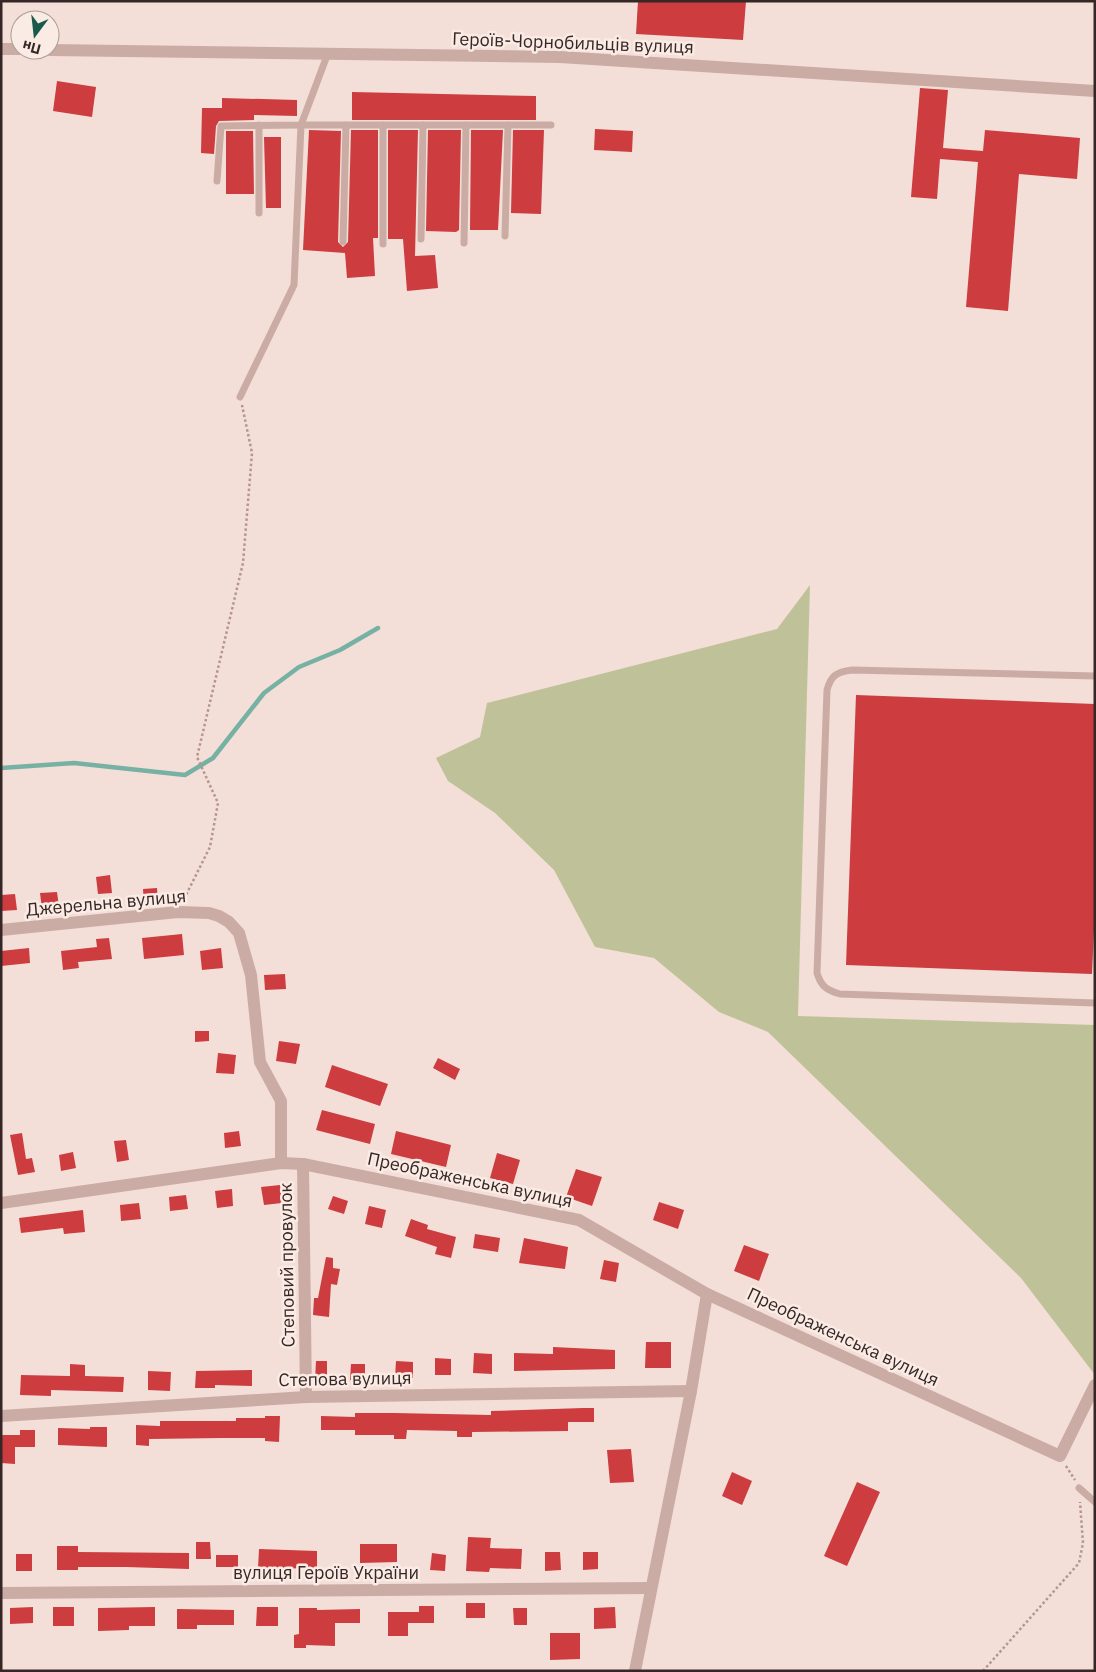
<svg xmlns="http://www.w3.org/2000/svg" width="1096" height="1672" viewBox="0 0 1096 1672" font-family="'IBM Plex Sans',sans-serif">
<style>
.green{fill:#bfc298}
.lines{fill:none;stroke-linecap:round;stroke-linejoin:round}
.stream{stroke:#76b1a4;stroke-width:4.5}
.building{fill:#cd3c3f}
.path{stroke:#b7958e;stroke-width:2.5;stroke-dasharray:2.5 2.5;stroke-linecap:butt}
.lane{stroke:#cbaca4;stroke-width:7}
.street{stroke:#cbaca4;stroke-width:12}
.labels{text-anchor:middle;stroke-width:5;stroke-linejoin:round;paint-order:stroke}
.street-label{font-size:18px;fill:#362726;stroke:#faebe5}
</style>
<rect width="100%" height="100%" fill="#f3dfd8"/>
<polygon class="green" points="810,585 798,1016 1095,1025 1095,1375 1021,1278 768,1032 719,1012 654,958 595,947 554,870 495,813 448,781 436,758 480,737 487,703 777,629"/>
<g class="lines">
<polyline class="stream" points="1,768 74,763 185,775 213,758 264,693 299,667 340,650 378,628"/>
</g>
<g class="building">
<polygon points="638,1 746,1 743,40 636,34"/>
<polygon points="57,81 96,87 92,117 53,111"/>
<polygon points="920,88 948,90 943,148 983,151 985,130 1080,138 1077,179 1019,174 1008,311 966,307 978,162 940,159 937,199 911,197"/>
<polygon points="352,92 536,96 536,120 352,120"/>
<polygon points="222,98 297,100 297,116 254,115 254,120 219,121 216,126 214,154 201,153 202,108 222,108"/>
<polygon points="595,129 633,131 632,152 594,150"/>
<polygon points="309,130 341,131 338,242 343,247 348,242 351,130 378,130 378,238 373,238 375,276 347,278 345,253 303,250"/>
<polygon points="388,130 418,130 415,256 435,255 438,288 407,291 403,239 388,239"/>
<polygon points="428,130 461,130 459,230 456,232 426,231"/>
<polygon points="471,130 503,130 498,230 470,230"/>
<polygon points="513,130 544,130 541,214 511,213"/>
<polygon points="226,131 253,131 254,194 226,194"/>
<polygon points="264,137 281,137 281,208 266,208"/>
<polygon points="856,695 1095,704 1095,908 1092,974 846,965"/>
<polygon points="110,875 112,893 98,894 96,877"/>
<polygon points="157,888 158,903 144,904 143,889"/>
<polygon points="57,892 59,907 42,909 40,893"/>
<polygon points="15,894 17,910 1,911 1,895"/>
<polygon points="182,934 184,955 144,959 142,938"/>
<polygon points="109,938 112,959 78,962 79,968 63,970 61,951 97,947 96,939"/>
<polygon points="29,948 30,963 1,966 1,951"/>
<polygon points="221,948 223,968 202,970 200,951"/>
<polygon points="285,974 286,989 265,990 264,975"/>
<polygon points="195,1031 209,1031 209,1041 195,1042"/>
<polygon points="279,1041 300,1044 296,1064 276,1061"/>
<polygon points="218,1053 236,1055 234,1074 216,1073"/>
<polygon points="438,1058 460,1069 455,1080 433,1068"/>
<polygon points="332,1065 388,1084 380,1106 325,1087"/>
<polygon points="322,1110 375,1124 370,1144 316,1130"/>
<polygon points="239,1131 241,1146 225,1148 224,1133"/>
<polygon points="396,1131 451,1145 446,1167 391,1154"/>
<polygon points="22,1133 26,1159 32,1158 35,1172 18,1175 10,1135"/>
<polygon points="126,1140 129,1160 117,1162 114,1141"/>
<polygon points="73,1152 76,1168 61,1171 59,1155"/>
<polygon points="497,1153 520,1160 513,1184 490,1178"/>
<polygon points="576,1169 602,1177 592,1206 566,1197"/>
<polygon points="280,1185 282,1203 264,1205 261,1187"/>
<polygon points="232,1189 233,1206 217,1208 215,1191"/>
<polygon points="186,1195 188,1209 170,1211 169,1197"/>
<polygon points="333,1196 348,1201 344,1214 328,1209"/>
<polygon points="659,1202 684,1210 678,1229 653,1220"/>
<polygon points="139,1203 141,1219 121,1221 120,1205"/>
<polygon points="369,1206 386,1210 382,1228 365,1224"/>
<polygon points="83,1210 85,1232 64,1234 63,1228 21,1233 19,1218"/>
<polygon points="411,1219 428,1225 427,1229 456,1237 451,1258 435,1254 437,1247 405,1236"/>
<polygon points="475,1234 500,1238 498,1252 473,1248"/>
<polygon points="524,1238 568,1247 565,1269 519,1263"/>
<polygon points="744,1245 769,1254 759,1281 734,1271"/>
<polygon points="326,1257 333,1258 333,1268 340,1269 337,1285 331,1284 329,1317 313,1315 314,1298 318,1298"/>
<polygon points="604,1260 619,1263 616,1282 600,1279"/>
<polygon points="646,1342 671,1342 671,1368 645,1368"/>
<polygon points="553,1347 615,1350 615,1369 514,1371 514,1353 553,1354"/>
<polygon points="474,1353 492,1354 492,1374 473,1373"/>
<polygon points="435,1358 451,1359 451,1375 435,1375"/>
<polygon points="316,1361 327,1361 327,1382 315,1381"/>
<polygon points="396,1361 413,1362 413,1378 395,1378"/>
<polygon points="70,1364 85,1365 85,1376 124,1377 123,1392 51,1390 51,1396 20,1395 21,1375 70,1376"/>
<polygon points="351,1364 365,1364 365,1380 350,1380"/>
<polygon points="252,1370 252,1386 215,1385 215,1388 195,1388 196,1371"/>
<polygon points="148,1371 171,1372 170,1391 148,1390"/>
<polygon points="583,1408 594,1408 594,1422 568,1422 568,1431 472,1432 472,1437 457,1437 457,1431 407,1430 406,1439 394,1439 394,1435 355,1435 355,1430 321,1430 321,1416 355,1417 355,1413 394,1413 491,1415 491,1411"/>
<polygon points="265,1416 280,1416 279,1442 265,1441 265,1438 222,1438 149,1439 149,1446 136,1445 136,1425 160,1426 160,1421 236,1421 236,1418 265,1418"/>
<polygon points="90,1427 107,1427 107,1447 58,1445 58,1428 90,1429"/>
<polygon points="20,1430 35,1430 35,1447 15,1447 15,1464 1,1463 1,1435 20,1435"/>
<polygon points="631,1449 634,1482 610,1483 607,1450"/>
<polygon points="732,1472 752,1481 742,1505 722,1496"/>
<polygon points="857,1482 880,1492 847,1566 824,1556"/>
<polygon points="468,1537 491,1538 490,1548 522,1549 521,1569 490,1568 489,1572 466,1571"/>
<polygon points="196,1542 210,1542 211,1559 196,1559"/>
<polygon points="360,1544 397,1544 397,1562 360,1563"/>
<polygon points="57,1546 78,1546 78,1552 189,1553 189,1569 126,1567 78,1567 78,1570 57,1570"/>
<polygon points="259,1549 317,1551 317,1568 258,1569"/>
<polygon points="545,1552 560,1552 561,1570 545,1571"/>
<polygon points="583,1552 598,1552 598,1569 583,1570"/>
<polygon points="432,1553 446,1555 445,1571 430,1570"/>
<rect x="16" y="1554" width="16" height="17"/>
<rect x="216" y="1555" width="22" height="12"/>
<rect x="466" y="1603" width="19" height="15"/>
<polygon points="419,1606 434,1606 434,1623 408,1623 408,1636 388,1636 388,1612 419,1612"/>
<polygon points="33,1607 33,1623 10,1624 10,1608"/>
<rect x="53" y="1607" width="21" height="19"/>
<polygon points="155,1607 155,1626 129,1626 129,1630 98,1631 98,1608"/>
<polygon points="257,1607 278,1607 278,1626 256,1626"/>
<polygon points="615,1607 616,1628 594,1629 594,1608"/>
<polygon points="299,1608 317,1608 317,1610 360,1609 360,1623 335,1623 335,1646 306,1645 306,1648 294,1648 294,1635 299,1634"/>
<polygon points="513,1608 527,1608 527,1625 514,1625"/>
<polygon points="177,1609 234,1610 234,1625 197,1625 197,1629 177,1629"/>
<polygon points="550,1633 580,1633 580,1659 550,1660"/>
</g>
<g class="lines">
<g class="path">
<polyline points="184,899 210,847 218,803 197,757 243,563 252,453 242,405"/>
<polyline points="1066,1466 1075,1480"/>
<polyline points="983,1671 1079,1563 1083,1543 1080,1502"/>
</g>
<g class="lane">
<polyline points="217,181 221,126 301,125 328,53"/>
<polyline points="259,213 259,125"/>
<polyline points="505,236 508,125"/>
<polyline points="421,239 423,125"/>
<polyline points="343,242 346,125"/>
<polyline points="464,243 466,125"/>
<polyline points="383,244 383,125"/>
<polyline points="240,397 294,285 301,125 551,125"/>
<path d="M1095,676L852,670C837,672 831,675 827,690L817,973C821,986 826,990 840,994L1095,1003"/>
<polyline points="1079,1488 1095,1502"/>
</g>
<g class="street">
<polyline points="1,49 20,49"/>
<polyline points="50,50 560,57 1095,91"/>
<polyline points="1,930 178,912 209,913 219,916 229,922 239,933 251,975 260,1062 281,1101 281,1163"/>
<polyline points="303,1164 306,1397"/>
<polyline points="1,1203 281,1163 303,1164 579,1220 707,1294 1060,1456 1095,1385"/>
<polyline points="1,1416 306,1397 691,1391"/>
<polyline points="1,1593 651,1588"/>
<polyline points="635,1671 691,1391 707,1294"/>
</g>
</g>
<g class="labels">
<g class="street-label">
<text transform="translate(573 43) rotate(2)" y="6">Героїв-Чорнобильців вулиця</text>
<text transform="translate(106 903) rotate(-5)" y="6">Джерельна вулиця</text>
<text transform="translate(470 1180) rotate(12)" y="6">Преображенська вулиця</text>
<text transform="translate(287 1265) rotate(-91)" y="6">Степовий провулок</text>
<text transform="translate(843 1337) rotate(25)" y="6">Преображенська вулиця</text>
<text transform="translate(345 1379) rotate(-1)" y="6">Степова вулиця</text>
<text x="326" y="1579">вулиця Героїв України</text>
</g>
</g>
<rect width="1096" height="1672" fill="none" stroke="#362726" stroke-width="5"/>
<g transform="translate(35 35) rotate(195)"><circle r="24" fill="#faebe5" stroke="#ac9d99"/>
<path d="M0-4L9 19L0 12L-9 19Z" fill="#195a4d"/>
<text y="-8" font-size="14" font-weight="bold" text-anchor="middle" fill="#362726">Пн</text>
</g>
</svg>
